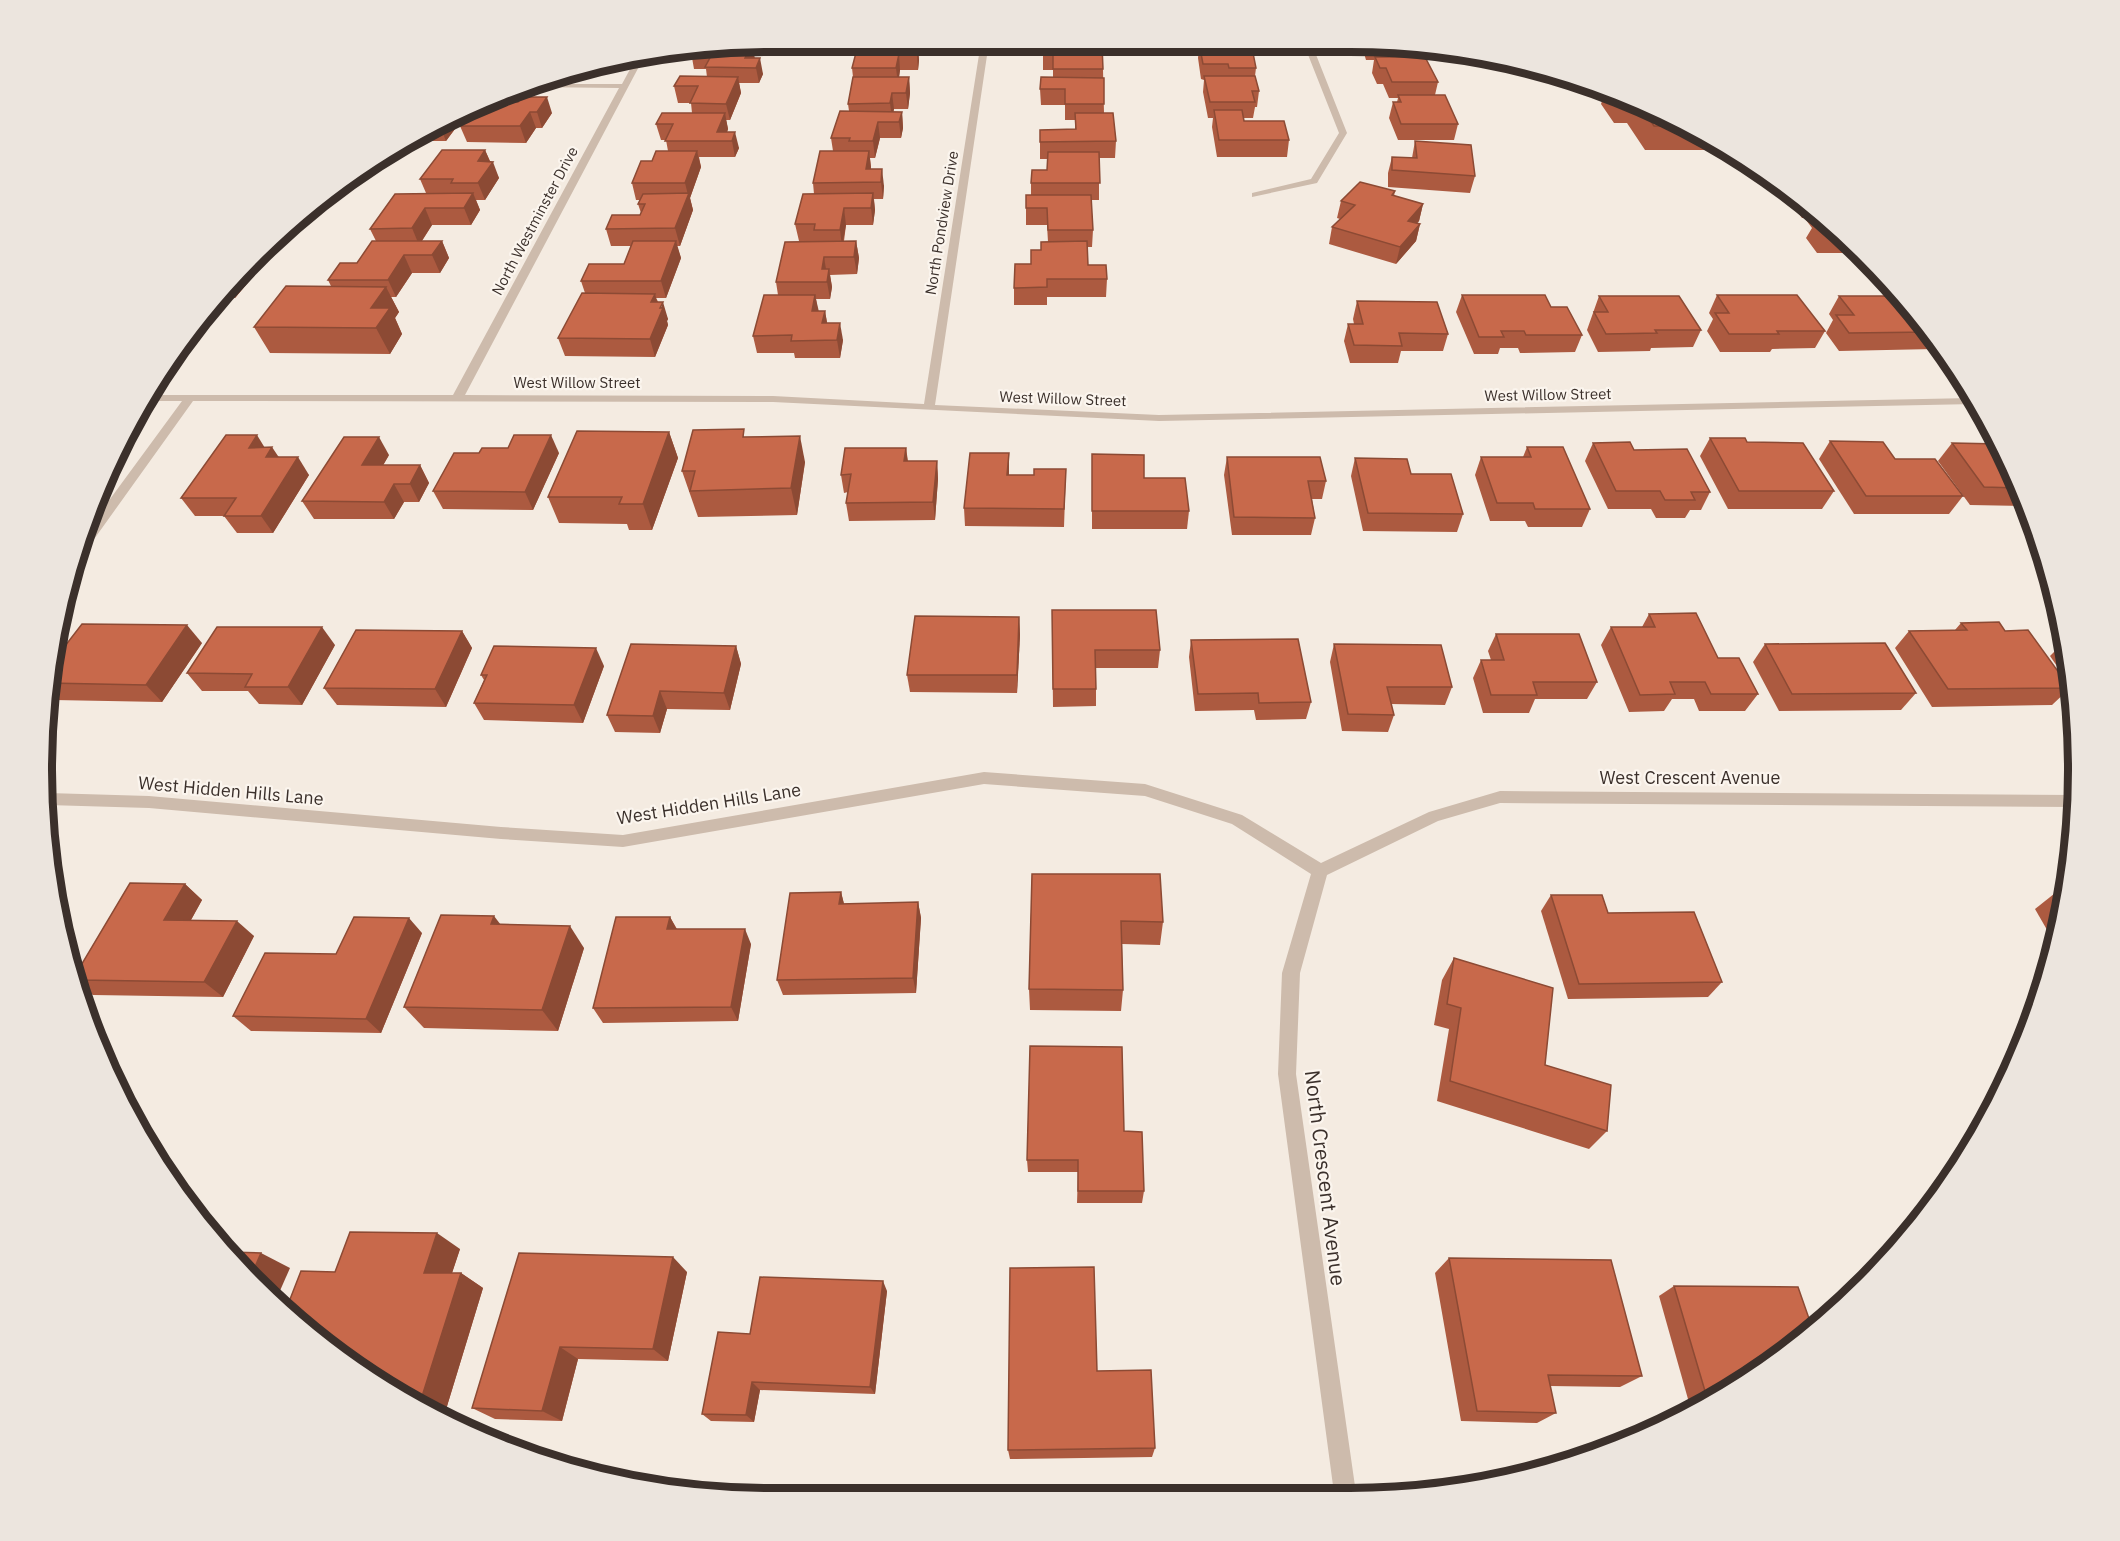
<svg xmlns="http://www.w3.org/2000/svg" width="2120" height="1541" viewBox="0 0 2120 1541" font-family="'IBM Plex Sans',sans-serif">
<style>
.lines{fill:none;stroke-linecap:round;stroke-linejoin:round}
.minor{fill:#cdbbac;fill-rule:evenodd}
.wall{fill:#ac5a40}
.shaded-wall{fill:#8c4a34}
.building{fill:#c8694b;stroke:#8c4a34;stroke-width:1.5}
.labels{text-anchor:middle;stroke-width:4.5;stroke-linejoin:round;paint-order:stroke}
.far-street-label{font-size:15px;fill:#3b302b;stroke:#fbf5ee}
.street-label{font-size:18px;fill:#3b302b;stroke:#fbf5ee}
.near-street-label{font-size:21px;fill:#3b302b;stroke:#fbf5ee}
.rim{fill:none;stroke:#3b302b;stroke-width:8}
</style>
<rect width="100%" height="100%" fill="#f4ebe1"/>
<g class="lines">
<g class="minor">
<polygon points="981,42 989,42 935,405 1159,415 1971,398 1975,404 1159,421 773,402 193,401 82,556 76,557 80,540 182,401 149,401 153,395 453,395 619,88 528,87 537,84 622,84 635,60 643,59 465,395 773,396 924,404"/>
<polygon points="1303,42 1311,42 1347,133 1317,183 1252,197 1252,193 1311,179 1339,133"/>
<polygon points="984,772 1145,784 1242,815 1321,863 1429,812 1500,791 2074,795 2074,807 1500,803 1438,821 1327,875 1300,973 1296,1074 1356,1493 1334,1493 1278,1074 1282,973 1311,874 1232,824 1145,796 984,784 623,847 501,839 149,808 48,805 48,793 149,796 501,827 623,835"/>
</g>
</g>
<g class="wall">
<polygon points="772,42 768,51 753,51 754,58 763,74 759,83 739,83 741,93 730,120 726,120 728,129 727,132 739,148 735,157 699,157 701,167 690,198 693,210 680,246 677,246 681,258 666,298 656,298 668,319 667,321 668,325 655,357 565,356 558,338 585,293 581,281 624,264 631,246 611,246 606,229 640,215 641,213 638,204 640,200 636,200 632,183 652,161 668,151 666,140 661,140 656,124 692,113 691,103 678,103 674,86 707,77 706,69 694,69 691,52"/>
<polygon points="867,42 919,42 918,47 919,60 918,70 900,70 899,77 909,77 910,93 908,109 894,109 893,112 902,112 903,128 901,138 880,138 875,158 870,158 871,169 884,186 883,199 874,199 875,210 873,225 846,225 844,241 856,241 859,258 857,274 830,275 832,287 830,299 816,299 818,311 825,311 827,323 843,340 840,358 795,358 794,353 757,353 753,336 778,295 776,282 816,242 799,241 795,224 814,194 813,183 833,151 831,138 849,111 848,104 853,77 852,68 867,45"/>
<polygon points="1058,42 1099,42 1103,69 1104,113 1116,141 1115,158 1099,158 1099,200 1091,200 1093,230 1092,247 1087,247 1088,265 1107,279 1106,297 1047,297 1047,305 1014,305 1014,288 1048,242 1047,225 1026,225 1026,195 1031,195 1031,183 1047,170 1047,159 1040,159 1040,130 1075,129 1075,120 1065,120 1065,105 1041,105 1040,89 1053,77 1053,70 1043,70 1043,45 1058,45"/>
<polygon points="1198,42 1247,42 1246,48 1256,68 1255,76 1259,91 1257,107 1255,107 1253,118 1244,118 1244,121 1289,140 1287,157 1217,157 1212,127 1213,118 1208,118 1203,92 1204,80 1201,79 1198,58 1199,49"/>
<polygon points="1361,43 1414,50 1413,55 1401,55 1400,57 1438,82 1435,95 1458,124 1454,140 1398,140 1389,118 1393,102 1397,102 1398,98 1389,98 1383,84 1377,84 1372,73 1374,60 1366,60"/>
<polygon points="1606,90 1629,98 1727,150 1645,150 1627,123 1614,123 1601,104"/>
<polygon points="497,107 552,113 542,128 536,128 526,143 467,142 460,126"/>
<polygon points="465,111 466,114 446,141 408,141 449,117"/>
<polygon points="1415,141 1475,176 1470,193 1388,187 1388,173 1392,157 1412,158"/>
<polygon points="485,150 490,161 499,178 485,200 476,200 480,210 471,225 432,225 422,241 442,241 449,258 440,273 412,273 396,297 391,297 399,312 395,318 402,334 390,354 270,353 254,327 331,286 328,280 357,263 376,241 370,229 426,193 420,179"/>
<polygon points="1395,191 1394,196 1423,204 1419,221 1417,223 1420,224 1416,241 1396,264 1329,244 1332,227 1340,219 1337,218 1341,201"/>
<polygon points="1791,193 1830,223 1858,253 1817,253 1806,238 1812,228 1806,220 1807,218 1802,218 1788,199"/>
<polygon points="272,247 274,251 235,298 217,298 223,290"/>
<polygon points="1462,295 1551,307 1582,335 1575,352 1520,353 1518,348 1500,348 1498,354 1474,354 1456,312"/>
<polygon points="1717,295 1825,331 1815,348 1772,349 1770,352 1720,352 1707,331 1713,319 1709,313"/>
<polygon points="1599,296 1701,330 1693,347 1651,348 1650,351 1598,352 1587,330"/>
<polygon points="1839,296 1927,327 1938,344 1934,349 1839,351 1826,333 1833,320 1829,314"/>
<polygon points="1357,301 1448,334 1443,351 1401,351 1398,363 1350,363 1344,341 1348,324 1354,324 1353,319"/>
<polygon points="669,432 678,458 652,530 629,530 627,524 559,523 548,497"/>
<polygon points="746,437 805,462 797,515 698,517 682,471"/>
<polygon points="1710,438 1747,442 1834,491 1822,509 1728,509 1700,456"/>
<polygon points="1830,441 1895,459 1963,496 1949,514 1854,514 1819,459"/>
<polygon points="1593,443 1634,450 1710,492 1701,510 1690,510 1685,518 1656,518 1651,509 1608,509 1585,461"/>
<polygon points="1952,443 2003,448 2024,506 1970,505 1938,461"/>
<polygon points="264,447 279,457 309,475 273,533 237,533 224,516 195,516 181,498"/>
<polygon points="1527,447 1590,509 1582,527 1528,527 1525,521 1490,521 1475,475 1481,457 1523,457"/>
<polygon points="906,448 908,461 937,461 938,479 935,520 849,521 846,503 848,492 844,493 841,475"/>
<polygon points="479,453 559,453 533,510 443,509 433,491"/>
<polygon points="1009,453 1009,475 1034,475 1066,469 1064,527 965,526 964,508"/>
<polygon points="1092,454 1144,478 1189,511 1187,529 1092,529"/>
<polygon points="389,455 383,465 420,465 429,483 419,502 404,502 394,519 314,519 302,501"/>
<polygon points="1227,457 1326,481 1322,499 1312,499 1315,518 1311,535 1232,535 1224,475"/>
<polygon points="1355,458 1411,474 1463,514 1457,532 1363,531 1351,476"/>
<polygon points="1052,610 1160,650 1158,668 1096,668 1096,706 1053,707"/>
<polygon points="1649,614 1718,658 1758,694 1745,711 1699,711 1694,699 1672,699 1664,711 1629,712 1601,645 1611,627 1642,627"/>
<polygon points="1019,617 1020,635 1017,693 910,692 907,675"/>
<polygon points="1961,623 2005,631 2070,688 2052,705 1932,707 1895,648 1909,631 1955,630"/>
<polygon points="462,631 472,648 446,707 337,705 324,688"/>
<polygon points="1496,634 1597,682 1587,699 1535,699 1529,713 1483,713 1473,678 1481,660 1491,660 1488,651"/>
<polygon points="1191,640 1311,702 1306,719 1256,720 1254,710 1195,711 1189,657"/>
<polygon points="202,643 162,702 54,700 48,695 48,675"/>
<polygon points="2063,643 2070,685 2050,656"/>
<polygon points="1334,644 1452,687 1445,705 1391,704 1394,715 1388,732 1342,731 1330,662"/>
<polygon points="1765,644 1916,693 1901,710 1779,711 1753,662"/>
<polygon points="335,645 302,705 259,704 248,691 202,691 187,673"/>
<polygon points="736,646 741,664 730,710 667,709 660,733 615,732 607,715"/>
<polygon points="604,666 583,723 484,720 474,703 484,680 481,675"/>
<polygon points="1032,874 1163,922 1160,945 1122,944 1123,990 1121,1011 1030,1010 1029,989"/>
<polygon points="185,884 202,900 191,920 254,936 223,997 93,995 81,986 77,972"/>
<polygon points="2064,886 2067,886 2054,942 2035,909"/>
<polygon points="841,892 844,904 918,902 921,918 916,993 783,995 777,980"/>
<polygon points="1551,895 1608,913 1722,982 1708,997 1568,999 1541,911"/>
<polygon points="670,917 677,929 751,944 738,1021 603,1023 593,1008"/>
<polygon points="501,925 584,948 558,1031 424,1028 404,1007"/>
<polygon points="422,933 381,1033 251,1031 233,1016 336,954"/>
<polygon points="1454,958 1545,1065 1607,1131 1589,1149 1437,1101 1449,1029 1434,1025 1442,980"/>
<polygon points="1124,1131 1144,1191 1142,1203 1077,1203 1078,1172 1028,1172 1027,1160"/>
<polygon points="460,1249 452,1273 461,1273 483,1288 444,1416 439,1416 407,1402 335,1272"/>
<polygon points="519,1253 687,1272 668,1361 578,1359 562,1421 495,1419 472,1408"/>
<polygon points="1449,1258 1642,1376 1620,1387 1550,1386 1556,1413 1537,1423 1461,1421 1435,1273"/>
<polygon points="1674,1286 1793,1348 1705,1399 1688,1399 1659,1296"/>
<polygon points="887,1291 875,1394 760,1390 754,1422 711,1421 702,1414 750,1334"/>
<polygon points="1097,1371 1155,1448 1152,1457 1010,1459 1008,1450"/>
</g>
<g class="shaded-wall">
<polygon points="767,42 772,42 768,51"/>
<polygon points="916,42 919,42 918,47 919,60 918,70"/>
<polygon points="752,44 755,59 745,58"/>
<polygon points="899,54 900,70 898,84 896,68"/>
<polygon points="760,58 763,74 759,83 756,68"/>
<polygon points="738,77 741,93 730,120 726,104"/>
<polygon points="909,77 910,93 908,109 906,93"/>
<polygon points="892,93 894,109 892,119 890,103"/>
<polygon points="547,97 552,113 542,128 537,112"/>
<polygon points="465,111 466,114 446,141 439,124 442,121 449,117"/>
<polygon points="530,112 536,128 526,143 520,126"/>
<polygon points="902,112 903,128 901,138 899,122"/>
<polygon points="725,113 728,129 724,141 717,132"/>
<polygon points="878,122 880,138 875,158 873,141"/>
<polygon points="735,132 739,148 735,157 732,141"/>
<polygon points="485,150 491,164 493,162 499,178 485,200 478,183 478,161"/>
<polygon points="697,151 701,167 690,198 693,210 680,246 675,228 688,195 685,183"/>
<polygon points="869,151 871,167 868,182 866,169"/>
<polygon points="882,169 884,186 883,199 881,182"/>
<polygon points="473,193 480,210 471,225 464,208"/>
<polygon points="873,193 875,210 873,225 871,208"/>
<polygon points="1423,204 1419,221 1404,238 1408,221"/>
<polygon points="425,208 432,225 419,245 412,228"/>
<polygon points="844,208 846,225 842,247 840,230"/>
<polygon points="1420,224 1416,241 1396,264 1400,247"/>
<polygon points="442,241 449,258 440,273 432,255"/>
<polygon points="676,241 681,258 666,298 661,281"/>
<polygon points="856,241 859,258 857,274 854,257"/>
<polygon points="272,247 274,251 235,298 228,286"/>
<polygon points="404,255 412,273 396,297 388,280"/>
<polygon points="824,257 827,275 822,269"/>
<polygon points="829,269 832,287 830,299 827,282"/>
<polygon points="386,287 399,312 395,318 402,334 390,354 376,328 371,308"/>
<polygon points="655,294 660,312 651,302"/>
<polygon points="815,295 819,312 812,311"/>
<polygon points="663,302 668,319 667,321 668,325 655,357 650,339"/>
<polygon points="825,311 828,328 822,323"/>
<polygon points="840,323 843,340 840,358 837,340"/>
<polygon points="669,432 678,458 652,530 643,504"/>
<polygon points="257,435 268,453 272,447 284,465 266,458 249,448"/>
<polygon points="551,435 559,453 533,510 525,492"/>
<polygon points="800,436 805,462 797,515 791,488"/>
<polygon points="379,437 389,455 373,483 362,465"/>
<polygon points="906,448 908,466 904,461"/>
<polygon points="1009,453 1009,471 1008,492 1007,475"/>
<polygon points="298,457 309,475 273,533 261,516"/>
<polygon points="937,461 938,479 935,520 933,502"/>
<polygon points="420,465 429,483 419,502 410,484"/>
<polygon points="394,484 404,502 394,519 384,502"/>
<polygon points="1019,617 1020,635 1017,693 1017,675"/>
<polygon points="187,625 202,643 162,702 146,685"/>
<polygon points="322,627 335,645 302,705 288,687"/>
<polygon points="462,631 472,648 446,707 435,689"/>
<polygon points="736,646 741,664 730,710 724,693"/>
<polygon points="596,648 604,666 583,723 574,705"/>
<polygon points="660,691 667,709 660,733 653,716"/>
<polygon points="185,884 202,900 182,936 164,920"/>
<polygon points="841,892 845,908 839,904"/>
<polygon points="918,902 921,918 916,993 913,978"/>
<polygon points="494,916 511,938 491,924"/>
<polygon points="670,917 678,932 667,929"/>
<polygon points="409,918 422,933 381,1033 366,1019"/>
<polygon points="237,921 254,936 223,997 204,982"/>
<polygon points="570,926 584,948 558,1031 542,1010"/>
<polygon points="745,929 751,944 738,1021 731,1007"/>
<polygon points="437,1233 460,1249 447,1288 424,1273"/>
<polygon points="261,1253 290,1268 275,1302 251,1276"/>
<polygon points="673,1257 687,1272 668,1361 653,1349"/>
<polygon points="461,1273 483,1288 444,1416 419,1406"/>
<polygon points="883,1281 887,1291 875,1394 870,1387"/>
<polygon points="560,1347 578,1359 562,1421 542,1411"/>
<polygon points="752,1382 760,1390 754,1422 746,1415"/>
</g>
<g class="building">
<polygon points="1199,43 1244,43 1245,48 1252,48 1256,68 1229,68 1228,64 1203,64"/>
<polygon points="918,44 916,54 899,54 896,68 852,68 858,45"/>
<polygon points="751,45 745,58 760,58 756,68 705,67 712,54 691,54 691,52"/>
<polygon points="1043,45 1102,45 1103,69 1053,69 1053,54 1043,54"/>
<polygon points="1375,57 1425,57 1438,82 1392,82 1386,68 1380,68"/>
<polygon points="680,76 738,77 726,104 690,103 698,86 674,86"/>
<polygon points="1204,76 1255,76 1259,91 1252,91 1255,102 1210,102"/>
<polygon points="853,77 909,77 906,93 892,93 890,103 848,104"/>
<polygon points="1041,77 1104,78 1104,104 1065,104 1065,89 1040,89"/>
<polygon points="1619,94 1629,98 1632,99 1622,99"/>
<polygon points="1398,95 1445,95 1458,124 1401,124 1393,102 1401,102"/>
<polygon points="522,97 547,97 537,112 530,112 520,126 460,126 475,107 497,107 501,102 518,102"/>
<polygon points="1638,102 1682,126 1654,126"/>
<polygon points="1214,110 1242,110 1244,121 1284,121 1289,140 1219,140"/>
<polygon points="840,111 902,112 899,122 878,122 873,141 849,141 850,138 831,138"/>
<polygon points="662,113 725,113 717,132 735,132 732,141 665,141 673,124 656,124"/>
<polygon points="1075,113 1113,113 1116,141 1040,142 1040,130 1076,129"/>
<polygon points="1415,141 1471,145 1475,176 1392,170 1392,157 1417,158"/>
<polygon points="442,150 485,150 478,161 493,162 478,183 451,183 453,179 420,179"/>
<polygon points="656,151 697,151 685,183 632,183 641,161 652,161"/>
<polygon points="820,151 869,151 866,169 882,169 881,182 813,183"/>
<polygon points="1048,152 1099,152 1100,183 1031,183 1032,170 1047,170"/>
<polygon points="1360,182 1395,191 1392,195 1423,204 1408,221 1420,224 1400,247 1332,227 1355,205 1341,201"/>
<polygon points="473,193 464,208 425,208 412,228 370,229 395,194"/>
<polygon points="689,193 675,228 606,229 612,215 640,215 645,204 638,204 643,194"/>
<polygon points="873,193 871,208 844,208 840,230 814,230 815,224 795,224 803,194"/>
<polygon points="1026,195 1091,195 1093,230 1048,230 1047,208 1026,208"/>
<polygon points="1799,199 1812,209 1811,210 1807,210"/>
<polygon points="1815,221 1827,221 1842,236 1827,235"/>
<polygon points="372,241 442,241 432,255 404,255 388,280 328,280 340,263 357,263"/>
<polygon points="633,241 676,241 661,281 581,281 589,264 624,264"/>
<polygon points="856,241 854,257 824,257 822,269 829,269 827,282 776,282 785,242"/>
<polygon points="1087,241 1088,265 1106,265 1107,279 1047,279 1047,287 1014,288 1015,264 1031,264 1031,250 1041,250 1041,242"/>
<polygon points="286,286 386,287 371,308 390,308 376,328 254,327"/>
<polygon points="582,293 655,294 651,302 663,302 660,308 663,308 650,339 558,338"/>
<polygon points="764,295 815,295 812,311 825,311 822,323 840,323 837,340 791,341 792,335 753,336"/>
<polygon points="1462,295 1545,295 1551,307 1567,307 1582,335 1526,335 1524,331 1501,331 1504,337 1479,337"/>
<polygon points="1717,295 1797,295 1825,331 1777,331 1779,334 1729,334 1715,313 1729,313"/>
<polygon points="1599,296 1679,296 1701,330 1655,330 1657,333 1606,334 1594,312 1608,312"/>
<polygon points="1839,296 1898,296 1927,327 1930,332 1849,333 1836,315 1854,315"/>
<polygon points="1357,301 1437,302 1448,334 1399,333 1402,346 1354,345 1348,324 1363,324"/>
<polygon points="744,429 743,437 800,436 791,488 690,491 695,471 682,471 693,430"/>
<polygon points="577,431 669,432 643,504 619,504 622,497 548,497"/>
<polygon points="226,435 257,435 249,448 272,447 266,457 298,457 261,516 224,516 236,498 181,498"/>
<polygon points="514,435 551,435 525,492 433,491 454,453 479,453 482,448 508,448"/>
<polygon points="344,437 379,437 362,465 420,465 410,484 394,484 384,502 302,501"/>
<polygon points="1710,438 1745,438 1747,442 1803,443 1834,491 1739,491"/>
<polygon points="1830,441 1883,442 1895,459 1935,459 1963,496 1866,496"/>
<polygon points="1630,442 1634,450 1687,449 1710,492 1691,492 1695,500 1665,500 1660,491 1616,491 1593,443"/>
<polygon points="1952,443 2000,444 2003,448 2018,488 1984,487"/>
<polygon points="1527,447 1563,447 1590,509 1535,509 1533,503 1497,503 1481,457 1531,457"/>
<polygon points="845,448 906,448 904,461 937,461 933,502 846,503 851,474 841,475"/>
<polygon points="970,453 1009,453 1007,475 1034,475 1034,469 1066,469 1064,509 964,508"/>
<polygon points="1092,454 1144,455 1144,478 1185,478 1189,511 1092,511"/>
<polygon points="1227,457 1320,457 1326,481 1308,481 1315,518 1234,517"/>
<polygon points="1355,458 1407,459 1411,474 1451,474 1463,514 1368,513"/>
<polygon points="1052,610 1156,610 1160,650 1095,650 1096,689 1053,689"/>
<polygon points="1696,613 1718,658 1739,658 1758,694 1711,694 1705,682 1670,682 1675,694 1640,695 1611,627 1655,627 1649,614"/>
<polygon points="915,616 1019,617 1017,675 907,675"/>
<polygon points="1999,622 2005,631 2028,630 2070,688 1948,689 1909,631 1967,630 1961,623"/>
<polygon points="82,624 187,625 146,685 48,683 48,675 51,664"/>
<polygon points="217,627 322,627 288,687 245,687 252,674 187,673"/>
<polygon points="356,630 462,631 435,689 324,688"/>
<polygon points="1496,634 1579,634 1597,682 1533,682 1537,695 1491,695 1481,660 1504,660"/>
<polygon points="1298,639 1311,702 1259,703 1258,693 1198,694 1191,640"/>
<polygon points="1885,643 1916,693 1792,694 1765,644"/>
<polygon points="631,644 736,646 724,693 660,691 653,716 607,715"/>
<polygon points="1334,644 1441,645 1452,687 1387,687 1394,715 1348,714"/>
<polygon points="494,646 596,648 574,705 474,703 487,675 481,675"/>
<polygon points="1032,874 1160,874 1163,922 1121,921 1123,990 1029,989"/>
<polygon points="130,883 185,884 164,920 237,921 204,982 79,980 77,972"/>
<polygon points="841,892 839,904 918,902 913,978 777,980 790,893"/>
<polygon points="1551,895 1602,895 1608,913 1694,912 1722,982 1579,984"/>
<polygon points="441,915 494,916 491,924 570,926 542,1010 404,1007"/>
<polygon points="354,917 409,918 366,1019 233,1016 265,953 336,954"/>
<polygon points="616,917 670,917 667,929 745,929 731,1007 593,1008"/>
<polygon points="1454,958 1553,988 1545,1065 1611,1085 1607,1131 1450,1081 1461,1008 1447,1004"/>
<polygon points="1030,1046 1122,1047 1124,1131 1142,1132 1144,1191 1078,1191 1078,1160 1027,1160"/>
<polygon points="350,1232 437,1233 424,1273 461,1273 419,1406 416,1406 407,1402 290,1318 285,1312 301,1271 335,1272"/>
<polygon points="228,1252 261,1253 251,1276"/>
<polygon points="519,1253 673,1257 653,1349 560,1347 542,1411 472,1408"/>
<polygon points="1449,1258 1611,1260 1642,1376 1548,1375 1556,1413 1477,1411"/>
<polygon points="1094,1267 1097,1371 1151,1370 1155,1448 1008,1450 1010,1268"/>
<polygon points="760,1277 883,1281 870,1387 752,1382 746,1415 702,1414 718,1332 750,1334"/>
<polygon points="1674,1286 1798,1287 1813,1330 1793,1348 1718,1392 1705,1391"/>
</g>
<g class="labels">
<g class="far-street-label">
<text transform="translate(535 221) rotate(-62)" y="5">North Westminster Drive</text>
<text transform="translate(942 223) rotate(-81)" y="5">North Pondview Drive</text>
<text x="577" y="388">West Willow Street</text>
<text transform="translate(1548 395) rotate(-1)" y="5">West Willow Street</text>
<text transform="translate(1063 399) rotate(2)" y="5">West Willow Street</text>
</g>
<g class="street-label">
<text x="1690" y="784">West Crescent Avenue</text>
<text transform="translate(231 791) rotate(5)" y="6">West Hidden Hills Lane</text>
<text transform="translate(709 804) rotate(-9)" y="6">West Hidden Hills Lane</text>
</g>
<g class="near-street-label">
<text transform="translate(1325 1178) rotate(83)" y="7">North Crescent Avenue</text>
</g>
</g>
<path d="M0 0H2120V1541H0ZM770 52H1350A718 718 0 0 1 2068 770V770A718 718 0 0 1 1350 1488H770A718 718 0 0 1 52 770V770A718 718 0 0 1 770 52Z" fill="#ece5de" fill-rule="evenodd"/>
<path class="rim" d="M770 52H1350A718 718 0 0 1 2068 770V770A718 718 0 0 1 1350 1488H770A718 718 0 0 1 52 770V770A718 718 0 0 1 770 52Z"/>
</svg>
